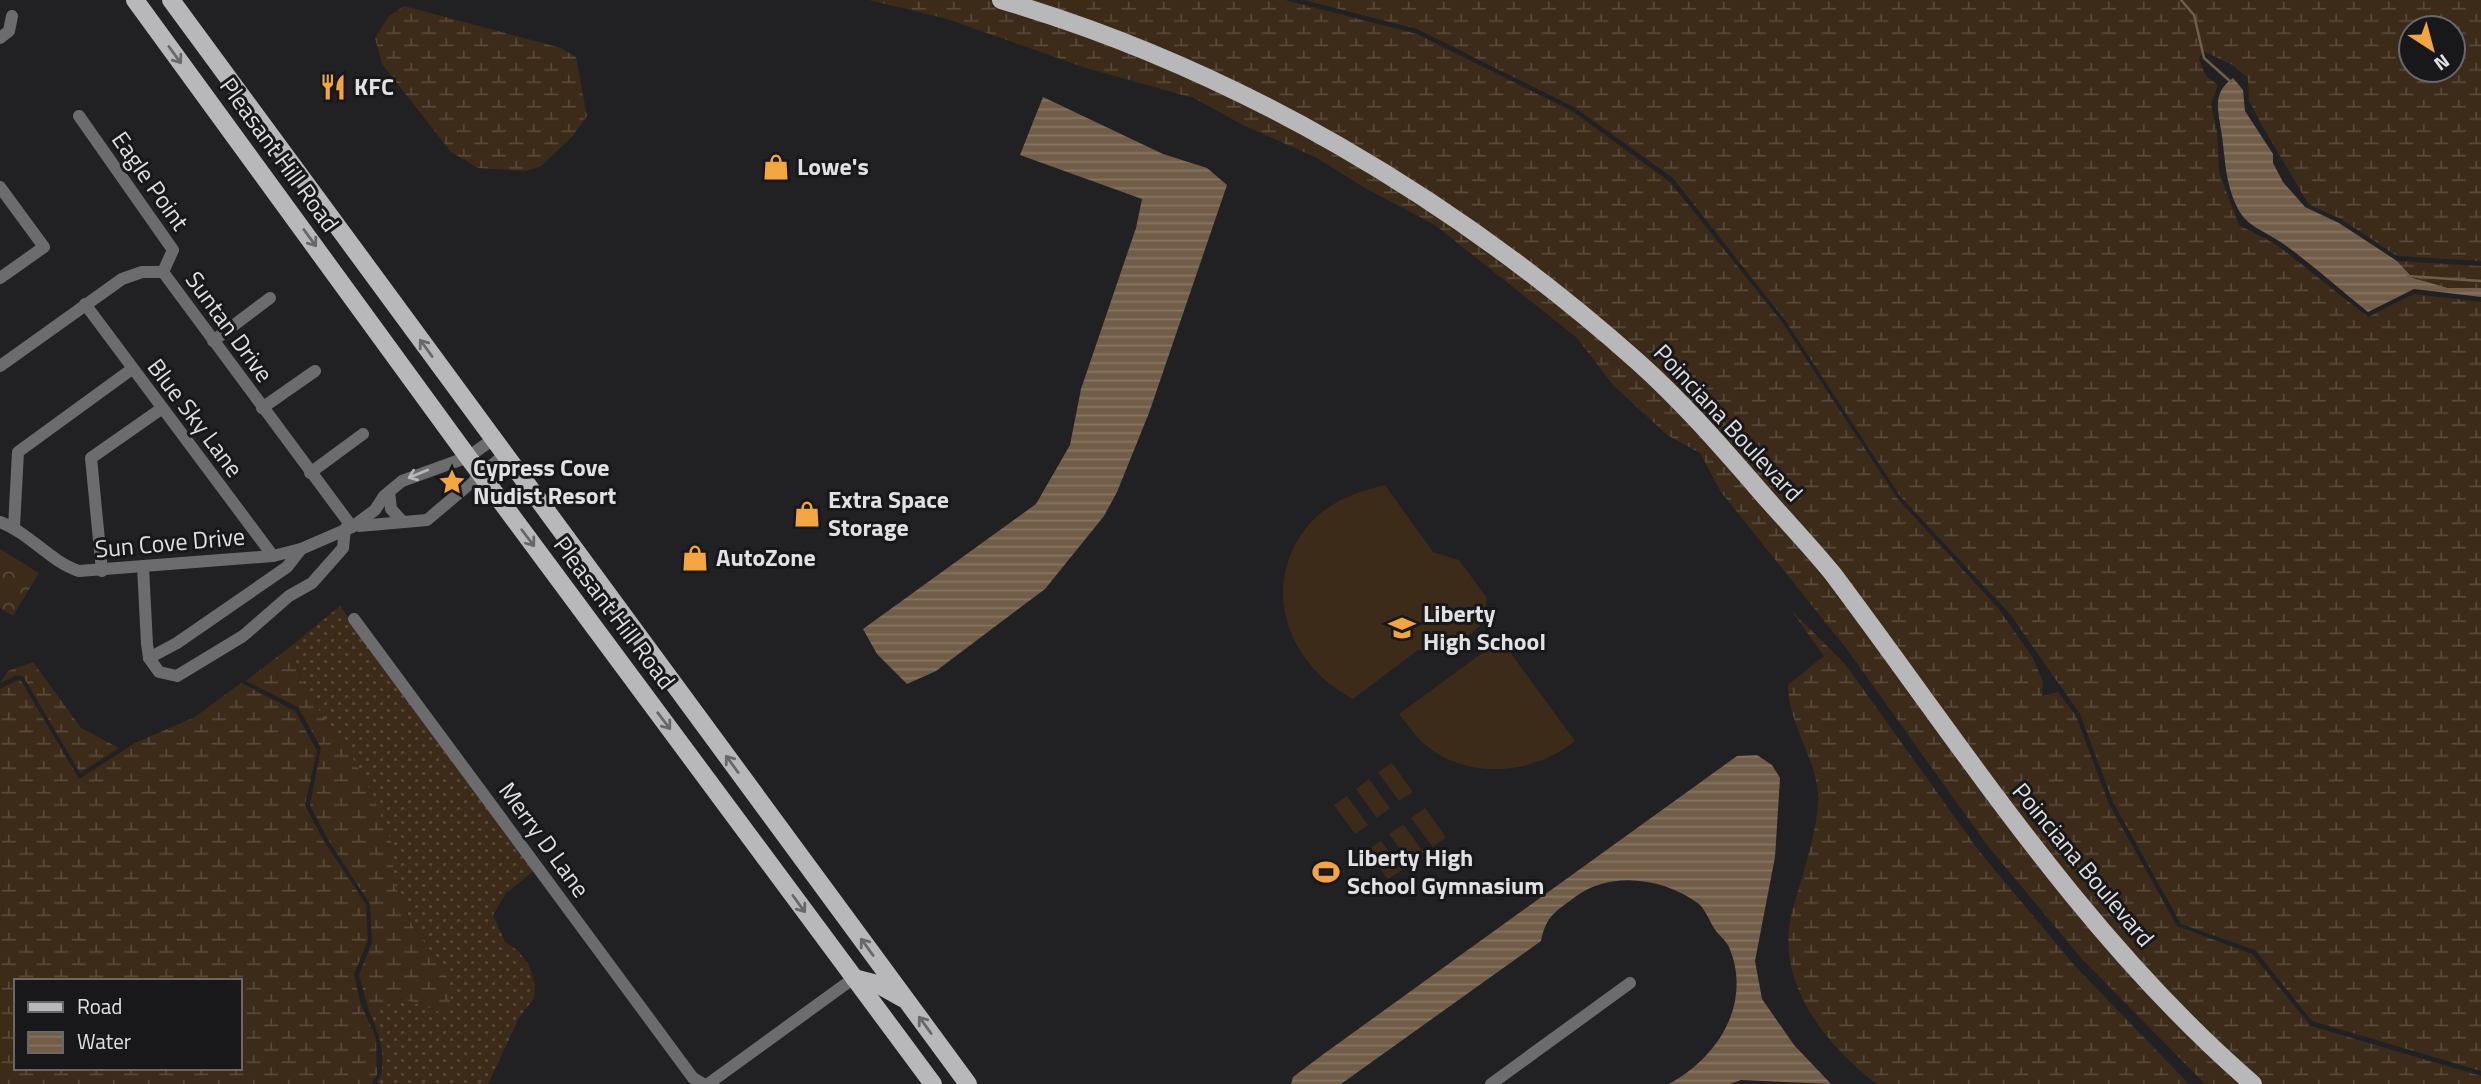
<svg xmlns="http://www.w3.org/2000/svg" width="2481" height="1084" viewBox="0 0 2481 1084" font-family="'Titillium Web',sans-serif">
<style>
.grass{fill:url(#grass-dots)}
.wetland{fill:url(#wetland-marsh);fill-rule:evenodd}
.park{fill:url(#park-crowns)}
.garden{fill:#3c2b18}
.water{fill:url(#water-rules)}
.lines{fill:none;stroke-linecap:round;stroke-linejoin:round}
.stream{stroke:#725e48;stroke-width:2.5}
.minor{stroke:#6c6c6e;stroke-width:12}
.primary{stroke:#b8b8bb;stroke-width:18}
.oneway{stroke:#68686a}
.oneway2{stroke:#b8b8ba}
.labels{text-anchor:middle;stroke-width:6;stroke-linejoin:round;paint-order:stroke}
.poi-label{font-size:24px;font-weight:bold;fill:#e1e1e3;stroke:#18181a;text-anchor:start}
.street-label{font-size:24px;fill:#e1e1e3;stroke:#18181a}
</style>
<defs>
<pattern id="grass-dots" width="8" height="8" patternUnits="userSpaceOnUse" patternTransform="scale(1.75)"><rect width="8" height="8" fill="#3c2b18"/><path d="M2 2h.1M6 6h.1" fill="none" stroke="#584939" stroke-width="1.8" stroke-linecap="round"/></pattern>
<pattern id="wetland-marsh" width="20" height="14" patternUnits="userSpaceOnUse" patternTransform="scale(1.75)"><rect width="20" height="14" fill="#3c2b18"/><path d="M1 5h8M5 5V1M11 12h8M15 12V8" fill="none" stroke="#584939"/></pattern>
<pattern id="park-crowns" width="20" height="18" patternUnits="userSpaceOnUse" patternTransform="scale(1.75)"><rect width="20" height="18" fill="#3c2b18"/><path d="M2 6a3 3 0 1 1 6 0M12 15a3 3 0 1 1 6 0" fill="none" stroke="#584939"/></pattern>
<pattern id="water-rules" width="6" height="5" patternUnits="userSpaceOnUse" patternTransform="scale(1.75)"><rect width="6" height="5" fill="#725e48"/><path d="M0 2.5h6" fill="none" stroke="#867562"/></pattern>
</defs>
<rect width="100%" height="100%" fill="#212124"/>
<path class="grass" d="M340,606L534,871L506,893L493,915L505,942L518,951L529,965L535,986L534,998L519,1018L488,1084H377C389,1062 379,1032 369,1011L403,999L446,1014L443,968L413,927L393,880V846L372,794L348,750L307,694L290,647Z"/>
<g class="wetland">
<polygon points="869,0 1285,0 1417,34 1572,111 1670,182 1782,322 1897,498 1998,608 2033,658 2043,682 2042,696 2058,692 2076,716 2109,804 2177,926 2252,954 2311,1026 2481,1076 2481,1084 2205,1084 2081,958 1987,845 1846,648 1721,492 1700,453 1667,435 1613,385 1577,338 1435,225 1365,188 1317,158 1243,125 1194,98 1086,68 947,19"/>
<path d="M1304,0H2481V261L2397,256L2341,219L2309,205L2260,122L2249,100L2248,78L2231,64L2203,51L2199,59L2206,76L2218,85L2211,104L2217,132L2219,172L2239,225L2277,245L2368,317L2414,294L2481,302V1071L2312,1021L2255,950L2181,924L2113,802L2080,714L2010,614L1900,496L1785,320L1673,178L1574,107L1417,29ZM2411,28H2453V70H2411Z"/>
<polygon points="404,6 561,48 576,57 587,116 572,137 541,166 526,171 478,168 451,152 382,64 375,38 388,17"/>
<path d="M2397,261L2481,266V288C2443,288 2425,291 2397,261Z"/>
<path d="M1791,610L1845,664L1979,851L2074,965L2189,1084H1877C1825,1045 1774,981 1792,912C1800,883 1817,832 1818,803C1820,762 1788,726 1788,685L1824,656Z"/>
<polygon points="290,647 307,694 348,750 372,794 393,846 393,880 413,927 443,968 451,997 446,1014 403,999 369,1011 359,975 372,942 370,904 327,838 310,805 321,748 298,707 246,681"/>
<polygon points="33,662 81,728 119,748 80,773 23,676 17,675 0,683 8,671"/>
<path d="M20,679L79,779L135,743L195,717L241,683L295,711L317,751L305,805L323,840L366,904L368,940L354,974L360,1002L376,1038L377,1075L371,1084H0V689ZM16,981H240V1068H16Z"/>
</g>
<polygon class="park" points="0,549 39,573 13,616 0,608"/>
<g class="garden">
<path d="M1385,485L1433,552L1459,560L1487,598L1482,624L1451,650H1418L1353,699C1289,666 1259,589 1306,528C1326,503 1355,492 1385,485Z"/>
<path d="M1497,642L1504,644L1575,741C1532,775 1468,781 1424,744C1415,736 1407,724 1399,714Z"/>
<polygon points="1392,763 1413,792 1399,801 1378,772"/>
<polygon points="1369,779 1390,808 1377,818 1356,789"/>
<polygon points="1347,796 1368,825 1355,834 1334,805"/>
<polygon points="1425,808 1446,837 1433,847 1411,818"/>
<polygon points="1403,824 1424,853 1411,863 1389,834"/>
<polygon points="1381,841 1402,870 1388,879 1367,851"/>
</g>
<g class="water">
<path d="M2233,78L2243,90L2245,111L2273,154V163L2283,182L2305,207L2339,223L2397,261L2413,278L2448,288H2481V297L2414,289L2368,312C2339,289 2310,262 2279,241C2264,231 2247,226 2238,209C2224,180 2226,160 2221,130C2218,109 2212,93 2233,78Z"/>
<polygon points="1043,97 1163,154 1207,168 1227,185 1149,413 1117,492 1104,516 1045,589 936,671 907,684 877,654 863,629 1036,504 1070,445 1081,389 1136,228 1142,199 1020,155"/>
<path d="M1757,755L1772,765L1780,778L1775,857L1755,961L1762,999L1794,1045L1831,1084L1741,1080L1730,1084H1669C1717,1058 1753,1004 1729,947C1726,941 1720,936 1716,931C1710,923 1706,910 1699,904C1664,878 1611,870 1575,897C1555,912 1546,916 1541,941L1341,1084H1291L1293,1077L1325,1053L1737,756Z"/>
</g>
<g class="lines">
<g class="stream">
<polyline points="2181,0 2194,15 2204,58 2231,82"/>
<polyline points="2408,276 2481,281"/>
</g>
<g class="minor">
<polyline points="0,38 9,31 12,16"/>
<polyline points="79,116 173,250 163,272"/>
<polyline points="0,187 44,247 0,278"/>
<polyline points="163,272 352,527"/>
<polyline points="85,304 273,556"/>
<polyline points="213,341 270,298"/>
<polyline points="0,366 122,279 142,272 163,272"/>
<polyline points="262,408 315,371"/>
<polyline points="310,473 363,434"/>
<polyline points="389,492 391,509 403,522"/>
<path d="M0,522C30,533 49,561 79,571L273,556L301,549L352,527L375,510L384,496L402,481L468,457L492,440"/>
<polyline points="359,526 427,520 504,455"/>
<polyline points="14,527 18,452 132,369"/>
<polyline points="143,567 147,644 149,658 159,672 177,676 243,636 289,596 312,583 343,548 345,529"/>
<polyline points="102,571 91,458 161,409"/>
<polyline points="354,619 693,1078 703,1084"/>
<polyline points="149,658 177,643 287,567 301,549"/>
<polyline points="708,1084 854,978"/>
<polyline points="1491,1084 1630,983"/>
</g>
<g class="primary">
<polyline points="135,0 468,457 933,1084"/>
<polyline points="171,0 968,1084"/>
<path d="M1001,0C1236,69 1455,199 1638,362C1684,403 1725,451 1766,498C1788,523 1812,548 1833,574C1965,750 2085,939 2253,1084"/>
<polyline points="854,978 877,984 902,998"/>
</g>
</g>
<defs><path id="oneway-shaft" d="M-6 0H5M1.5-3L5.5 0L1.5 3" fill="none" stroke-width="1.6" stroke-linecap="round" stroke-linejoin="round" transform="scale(1.75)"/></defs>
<g class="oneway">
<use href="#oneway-shaft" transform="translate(175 55) rotate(54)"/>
<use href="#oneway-shaft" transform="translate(310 238) rotate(54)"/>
<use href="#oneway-shaft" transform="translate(426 348) rotate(-126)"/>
<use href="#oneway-shaft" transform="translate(528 538) rotate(53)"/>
<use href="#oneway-shaft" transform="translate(664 721) rotate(53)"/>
<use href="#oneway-shaft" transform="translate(732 764) rotate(-126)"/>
<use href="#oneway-shaft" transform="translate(799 904) rotate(54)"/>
<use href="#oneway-shaft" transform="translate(867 947) rotate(-126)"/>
<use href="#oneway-shaft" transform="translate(925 1025) rotate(-126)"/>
</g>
<use class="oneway2" href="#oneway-shaft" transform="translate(418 474) rotate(158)"/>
<defs>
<g id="restaurant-bare" transform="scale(2.1)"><path d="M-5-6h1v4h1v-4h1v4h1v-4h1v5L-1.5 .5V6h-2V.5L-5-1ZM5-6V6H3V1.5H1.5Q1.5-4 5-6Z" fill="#f2a541" stroke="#18181a" stroke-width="2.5" paint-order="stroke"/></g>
<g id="shop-bare" transform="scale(2.1)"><path d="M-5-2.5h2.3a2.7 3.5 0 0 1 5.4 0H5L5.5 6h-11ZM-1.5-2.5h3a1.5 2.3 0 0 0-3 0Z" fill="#f2a541" stroke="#18181a" stroke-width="2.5" paint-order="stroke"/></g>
<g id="sight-bare" transform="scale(2.1)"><path d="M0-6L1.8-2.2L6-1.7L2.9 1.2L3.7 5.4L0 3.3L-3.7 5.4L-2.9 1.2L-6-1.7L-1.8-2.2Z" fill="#f2a541" stroke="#18181a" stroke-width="2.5" paint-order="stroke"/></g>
<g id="school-bare" transform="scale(2.1)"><path d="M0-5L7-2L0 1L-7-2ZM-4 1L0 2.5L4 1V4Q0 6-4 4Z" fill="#f2a541" stroke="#18181a" stroke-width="2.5" paint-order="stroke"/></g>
<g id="stadium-bare" transform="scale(2.1)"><path d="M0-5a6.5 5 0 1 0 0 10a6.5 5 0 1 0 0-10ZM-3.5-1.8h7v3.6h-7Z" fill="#f2a541" stroke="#18181a" stroke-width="2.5" paint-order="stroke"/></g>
</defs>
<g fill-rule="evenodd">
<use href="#restaurant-bare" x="333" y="87"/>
<use href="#shop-bare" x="776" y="167"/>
<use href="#sight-bare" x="452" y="482"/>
<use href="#shop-bare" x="807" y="514"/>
<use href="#shop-bare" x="695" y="558"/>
<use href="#school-bare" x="1402" y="628"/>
<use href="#stadium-bare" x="1326" y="872"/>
</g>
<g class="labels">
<g class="poi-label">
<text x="354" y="95">KFC</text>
<text x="797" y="175">Lowe's</text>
<text x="473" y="476">Cypress Cove<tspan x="473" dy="28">Nudist Resort</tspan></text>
<text x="828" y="508">Extra Space<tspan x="828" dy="28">Storage</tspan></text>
<text x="716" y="566">AutoZone</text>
<text x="1423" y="622">Liberty<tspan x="1423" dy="28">High School</tspan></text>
<text x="1347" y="866">Liberty High<tspan x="1347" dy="28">School Gymnasium</tspan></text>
</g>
<g class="street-label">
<text transform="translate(279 155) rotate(54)" y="8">Pleasant Hill Road</text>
<text transform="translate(150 181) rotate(55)" y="8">Eagle Point</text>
<text transform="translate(229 327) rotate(54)" y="8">Suntan Drive</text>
<text transform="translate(195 418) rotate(53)" y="8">Blue Sky Lane</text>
<text transform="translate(1728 423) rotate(47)" y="8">Poinciana Boulevard</text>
<text transform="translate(170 543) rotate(-5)" y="8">Sun Cove Drive</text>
<text transform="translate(614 613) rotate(53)" y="8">Pleasant Hill Road</text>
<text transform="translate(544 840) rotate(54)" y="8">Merry D Lane</text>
<text transform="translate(2083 865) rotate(50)" y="8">Poinciana Boulevard</text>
</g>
</g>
<rect x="14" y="979" width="228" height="91" fill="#18181a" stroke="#68686a" stroke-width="2"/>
<rect x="28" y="1002" width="35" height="10" fill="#b8b8bb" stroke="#68686a" stroke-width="2"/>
<text x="77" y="1014" font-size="21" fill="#e1e1e3">Road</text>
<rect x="28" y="1032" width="35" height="21" fill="url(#water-rules)" stroke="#68686a" stroke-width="2"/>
<text x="77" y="1049" font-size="21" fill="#e1e1e3">Water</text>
<g transform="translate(2432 49) rotate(144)"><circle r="33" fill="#18181a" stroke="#68686a" stroke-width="2"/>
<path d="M0-5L12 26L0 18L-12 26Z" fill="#f2a541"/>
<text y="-10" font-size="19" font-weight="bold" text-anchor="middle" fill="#e1e1e3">N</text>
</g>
</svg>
